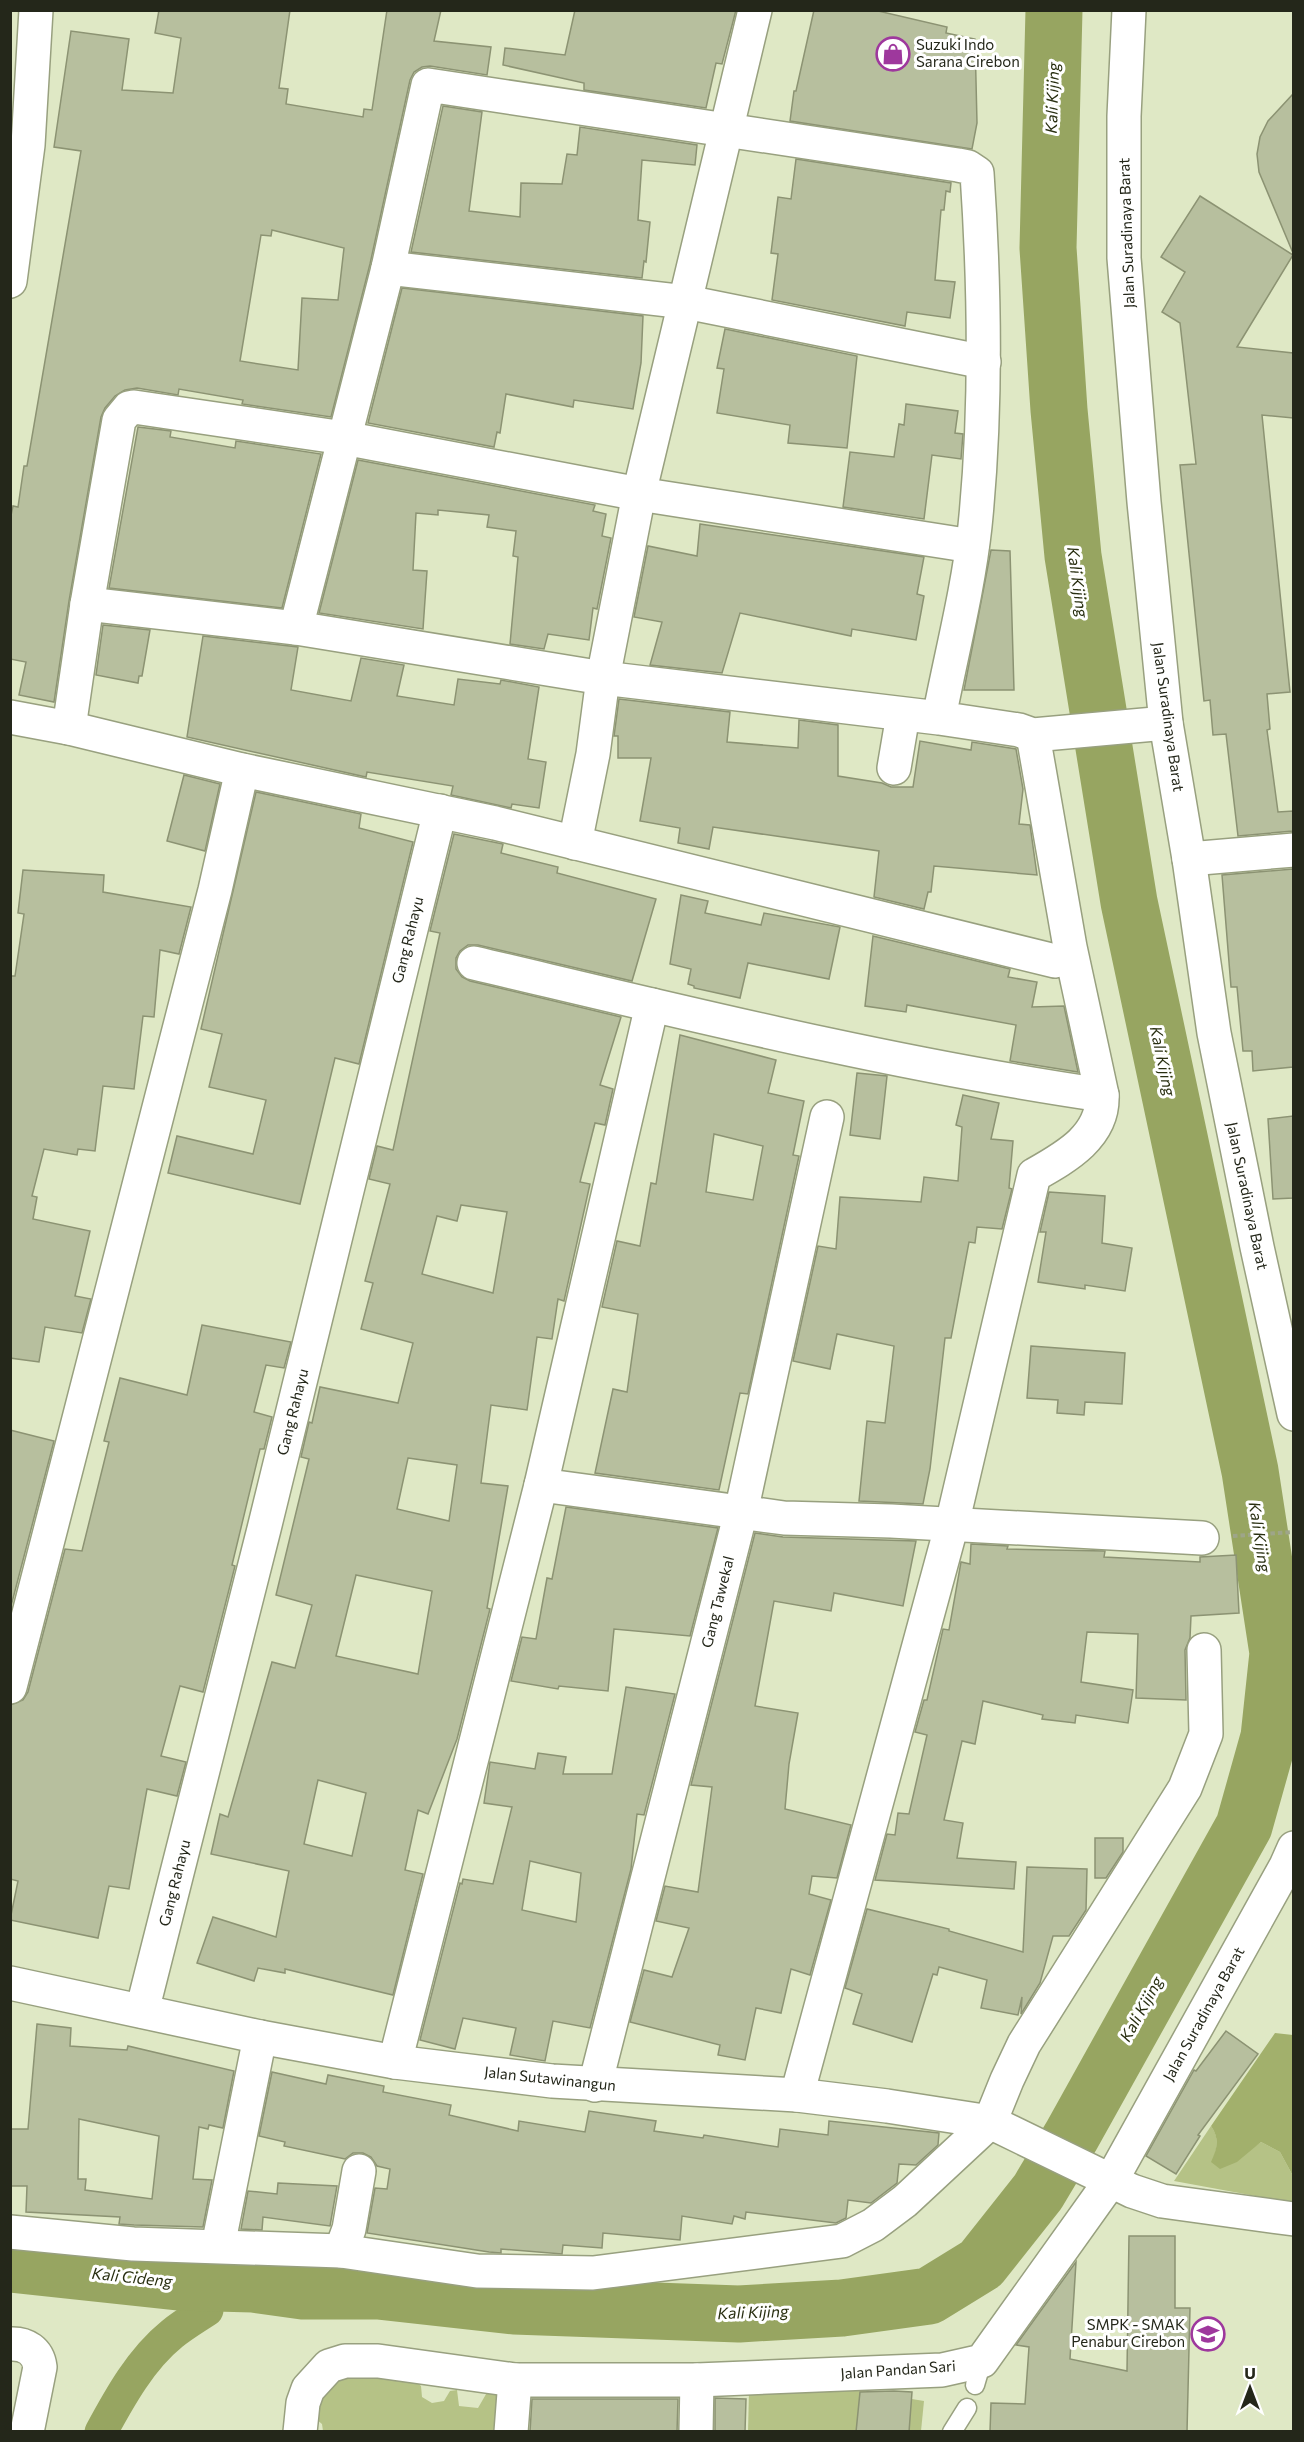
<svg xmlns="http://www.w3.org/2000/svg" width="1304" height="2442" viewBox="0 0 1304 2442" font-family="Commissioner,sans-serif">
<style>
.green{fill:#b5c286}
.forest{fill:#a2b06c}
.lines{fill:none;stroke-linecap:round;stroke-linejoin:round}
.canal{stroke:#97a561;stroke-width:33}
.river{stroke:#97a561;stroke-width:57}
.building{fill:#b7bf9e;stroke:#8c9373;stroke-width:1.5;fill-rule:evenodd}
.service-casing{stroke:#98a07f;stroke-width:21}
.minor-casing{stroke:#98a07f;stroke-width:36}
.path{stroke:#9ea589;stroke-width:4;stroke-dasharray:4.5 3;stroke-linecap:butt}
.service{stroke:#fff;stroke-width:18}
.minor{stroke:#fff;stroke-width:33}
.labels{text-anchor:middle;stroke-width:6;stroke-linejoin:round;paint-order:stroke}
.poi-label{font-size:15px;fill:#24271a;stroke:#fff;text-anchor:start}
.street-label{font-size:15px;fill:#24271a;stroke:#fff}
.water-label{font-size:16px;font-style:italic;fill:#292f11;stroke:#fff}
</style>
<rect width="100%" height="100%" fill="#dfe8c5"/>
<g class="green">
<path d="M1211,2126C1220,2138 1217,2149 1212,2162L1254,2147L1261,2142L1280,2152L1293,2176V2203L1174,2181Z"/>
<polygon points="331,2372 409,2374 421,2386 422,2397 432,2403 444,2401 450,2391 457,2390 459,2406 478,2408 489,2389 500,2388 503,2431 323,2431 322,2424 316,2419 313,2399"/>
<polygon points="857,2390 924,2401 921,2431 748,2432 749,2391"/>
</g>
<path class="forest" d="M1275,2033L1293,2035V2176L1280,2152L1261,2142L1237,2162L1220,2169L1211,2162C1217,2149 1220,2139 1211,2126Z"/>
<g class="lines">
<path class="canal" d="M101,2432C120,2397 141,2359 172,2334C183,2325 195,2318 207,2310"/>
<polyline class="river" points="10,2264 178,2282 253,2284 303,2291 378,2291 514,2306 739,2314 842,2308 929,2296 981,2264 1038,2192 1072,2135 1244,1826 1269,1737 1278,1653 1250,1471 1129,902 1073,556 1059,410 1048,248 1054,10"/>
</g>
<g class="building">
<path d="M159,10H290L279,88L288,89L286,104L363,117L364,109L372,110L387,10H441L434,41L491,47L487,75L430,66L422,67L414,72L410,80L370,264L331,417L242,404L243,400L179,389L178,395L137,388L125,390L115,396L105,408L101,417L69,601L54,702L19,695L26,662L10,659V520L13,506L18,507L24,466H27L81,151L54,147L71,31L129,39L122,90L173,93L181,38L155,33ZM272,230L344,248L338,300L302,298L298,370L240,361L261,235L271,236Z"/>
<polygon points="575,10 736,10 722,64 716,63 706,108 584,90 584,83 503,65 505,48 565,55"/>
<polygon points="814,10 874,10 947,27 946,33 975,39 977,123 972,149 790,121 794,91 796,91"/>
<polygon points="1293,94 1293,253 1259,172 1257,154 1260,137 1268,121"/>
<polygon points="443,106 482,112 469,211 520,217 521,183 562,184 567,154 577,155 580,127 697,145 695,165 642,160 638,220 650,222 646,262 644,261 642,278 411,252"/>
<polygon points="796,159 951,183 950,192 946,191 944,210 941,210 935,280 955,282 950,318 907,312 905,326 772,300 778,254 771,253 778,197 791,199"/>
<polygon points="1200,196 1293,255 1237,347 1293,353 1293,418 1262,415 1290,692 1267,694 1270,729 1267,730 1278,812 1293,811 1293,831 1238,836 1226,734 1213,735 1210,700 1204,701 1180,465 1196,464 1180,323 1162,312 1185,272 1161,257"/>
<polygon points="402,288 643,316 641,363 633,409 574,400 573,407 506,394 500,433 497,432 494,447 368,423"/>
<polygon points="725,329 857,356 847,448 788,443 790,425 717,413 724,369 717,368"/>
<polygon points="906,404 958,411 955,433 963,434 961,459 932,455 924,519 843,507 850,452 894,457 899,424 904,425"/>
<polygon points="138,427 171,431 170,437 235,448 236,441 321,454 282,608 109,588"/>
<polygon points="358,460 595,505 593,511 606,514 602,536 611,538 597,609 593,608 589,640 548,634 544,649 510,644 518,557 513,556 516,531 487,527 489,515 438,510 438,515 416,513 413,570 427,571 423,629 319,613"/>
<polygon points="700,524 924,557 917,594 924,596 916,640 852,629 851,636 740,613 722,673 650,665 662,622 634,617 648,546 697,556"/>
<polygon points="991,550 1010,551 1014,690 964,690"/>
<polygon points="103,625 150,630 142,676 139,676 138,683 96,675"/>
<polygon points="203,636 298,647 291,690 351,701 361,658 404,665 397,696 454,705 458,679 500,684 501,680 539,687 528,759 546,762 539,808 512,804 511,808 451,795 453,786 367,772 366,777 187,737"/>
<polygon points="619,699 730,712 727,742 798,748 799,720 838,725 838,776 882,783 891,787 913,787 920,741 971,750 972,742 1016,749 1023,789 1019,824 1030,825 1037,875 934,866 931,892 928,892 924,909 874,897 879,851 713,827 709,849 678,843 680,828 640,821 651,758 618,758 618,736 614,736"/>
<polygon points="184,775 220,784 205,851 167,841"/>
<polygon points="256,792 361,814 359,828 413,842 359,1064 335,1058 300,1204 168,1173 177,1136 253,1154 266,1100 209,1087 222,1034 201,1029"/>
<path d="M454,834L503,844L501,853L558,867L557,873L656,899L632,981L478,945H468L460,951L456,958V969L462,977L470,981L621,1017L600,1085L613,1089L605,1125L595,1123L580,1182L590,1184L564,1301L558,1299L552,1339L537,1337L527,1410L491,1405L481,1483L508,1486L487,1608L490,1609L457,1739L428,1814L418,1810L405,1870L423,1874L393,1995L285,1969V1973L258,1968L254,1981L197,1963L213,1917L276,1937L289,1871L211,1854L220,1814L228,1817L272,1662L295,1668L312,1605L276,1595L309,1459L301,1457L309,1422L312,1423L320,1387L398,1403L413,1343L361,1329L373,1283L365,1281L390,1184L369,1179L377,1146L393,1150L440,933L430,931ZM461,1205L507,1212L493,1293L422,1274L437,1216L457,1221ZM408,1458L457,1465L449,1521L397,1509ZM356,1575L432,1591L418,1674L336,1656ZM318,1780L366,1793L352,1856L304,1844Z"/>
<polygon points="1293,869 1293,1067 1253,1071 1252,1051 1243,1051 1237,987 1231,987 1222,875"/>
<polygon points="23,870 104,875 103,892 191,907 179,954 160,950 154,1017 143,1016 134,1089 103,1086 95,1151 78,1149 77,1155 44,1149 32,1196 37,1197 33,1219 90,1231 75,1296 91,1299 82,1333 45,1327 39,1362 10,1358 10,976 15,976 24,914 18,913"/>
<polygon points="681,895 708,901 705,913 761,925 764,913 840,927 829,979 748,963 740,998 694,988 694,986 688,984 691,969 670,964"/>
<polygon points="873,936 1010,969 1008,977 1037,982 1032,1007 1064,1006 1078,1072 1010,1061 1016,1025 907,1005 906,1012 865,1006"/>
<path d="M680,1035L776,1060L768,1093L804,1101L793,1155L799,1156L748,1394L740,1393L719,1490L595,1473L613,1389L627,1392L638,1314L602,1307L617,1241L640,1246L651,1183L656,1184ZM714,1134L763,1146L753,1200L706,1192Z"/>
<polygon points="857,1073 887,1076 880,1139 850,1135"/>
<polygon points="963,1095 999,1103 991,1139 1013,1141 1009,1188 1012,1189 1002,1229 977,1227 975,1243 969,1242 951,1338 945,1338 930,1469 923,1504 859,1501 867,1421 885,1423 894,1346 837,1334 830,1369 793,1361 818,1246 836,1249 840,1197 921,1202 924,1177 958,1181 962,1127 956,1125"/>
<polygon points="1293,1116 1293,1198 1273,1199 1268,1119"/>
<polygon points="1049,1192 1105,1196 1102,1243 1132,1248 1125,1291 1085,1285 1085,1289 1038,1282 1046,1232 1040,1232"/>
<polygon points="202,1325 291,1342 284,1368 266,1365 254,1412 272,1417 264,1449 260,1449 232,1565 235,1566 203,1692 180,1686 161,1756 186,1762 177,1796 147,1789 129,1889 109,1886 98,1938 10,1920 18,1881 10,1879 10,1705 23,1700 28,1692 65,1549 82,1551 109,1442 104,1441 120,1378 187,1395"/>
<polygon points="1031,1346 1125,1353 1122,1404 1085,1402 1084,1415 1057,1413 1058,1400 1027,1398"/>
<polygon points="10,1430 54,1441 10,1610"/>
<polygon points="566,1507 718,1528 690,1636 614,1629 608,1691 559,1686 558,1689 511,1681 522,1637 536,1639 547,1578 552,1579"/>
<polygon points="755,1533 783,1537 916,1541 903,1606 834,1593 831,1611 774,1601 755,1706 798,1713 789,1764 785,1809 851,1825 837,1878 812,1876 809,1894 831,1900 810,1975 791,1969 781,2013 756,2008 745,2060 718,2055 720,2045 630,2022 644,1970 672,1977 689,1928 656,1921 665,1886 698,1892 712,1787 691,1785"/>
<polygon points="971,1544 1008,1546 1007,1549 1105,1551 1104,1557 1200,1562 1200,1557 1236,1555 1239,1613 1191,1616 1190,1638 1185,1650 1186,1700 1136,1698 1138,1634 1087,1632 1081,1682 1133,1690 1128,1723 1076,1715 1075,1723 1042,1719 1043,1715 983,1701 975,1744 962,1741 944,1820 963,1823 957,1858 1016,1862 1014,1889 875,1880 887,1834 895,1835 898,1813 909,1814 927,1735 915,1732 924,1700 927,1700 943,1629 949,1630 961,1562 970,1564"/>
<path d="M626,1687L675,1694L644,1815L637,1814L631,1869L590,2028L553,2021L545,2061L510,2055L516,2028L463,2018L455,2049L420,2040L460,1883L462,1884L463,1879L493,1884L512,1807L484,1803L490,1762L535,1769L538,1753L566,1757L563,1774H612ZM530,1861L581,1873L576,1922L522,1910Z"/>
<polygon points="1095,1838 1123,1838 1123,1852 1106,1878 1095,1878"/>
<polygon points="1027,1867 1087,1869 1086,1910 1069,1936 1053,1936 1040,1983 1021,2014 1022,1997 1018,2015 981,2008 987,1980 939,1967 937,1975 933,1974 912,2042 853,2024 862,1994 845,1988 867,1909 949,1929 949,1931 1023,1952"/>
<path d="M37,2024L71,2028L70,2046L127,2050L128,2046L234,2071L223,2128L209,2125L208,2129L199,2127L193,2179L212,2180L203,2227L134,2225L119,2224L120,2217L26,2212L27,2186H10V2129H28ZM79,2119L159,2136L152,2199L85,2190L86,2179H78Z"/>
<polygon points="1226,2031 1258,2054 1198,2135 1200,2136 1176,2174 1146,2156 1194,2070 1196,2071"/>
<polygon points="272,2072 326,2084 328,2075 384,2086 383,2092 451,2105 449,2115 518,2131 519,2121 585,2132 589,2111 656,2121 654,2131 703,2138 704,2135 778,2147 780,2129 828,2135 829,2121 939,2133 938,2145 916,2165 899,2164 897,2183 871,2203 848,2200 846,2218 836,2223 746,2212 745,2219 734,2216 732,2224 682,2216 680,2240 603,2233 602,2248 563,2245 562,2254 501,2249 501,2253 489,2252 367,2233 375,2188 387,2189 390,2169 377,2166 371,2157 363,2153 353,2153 345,2159 284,2146 285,2142 259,2136"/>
<polygon points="278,2183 337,2186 330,2226 263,2217 262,2230 241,2229 248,2191 277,2194"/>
<polygon points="1129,2236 1175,2236 1175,2308 1190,2308 1187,2432 990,2432 991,2403 1025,2404 1029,2347 1016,2345 1076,2262 1070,2359 1127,2371"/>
<polygon points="894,2391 912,2392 909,2432 856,2432 860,2392"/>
<polygon points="715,2398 746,2399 745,2432 715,2432"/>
<polygon points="532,2399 678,2399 677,2432 530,2432"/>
</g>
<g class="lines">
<g class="service-casing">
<g id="service">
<polyline points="975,2385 982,2361"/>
<polyline points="952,2432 967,2408"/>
</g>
</g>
<g class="minor-casing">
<g id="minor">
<polyline points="1129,10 1124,116 1124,258 1144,502 1166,723 1189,859 1214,1033 1257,1247 1294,1414"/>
<polyline points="388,268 686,302 984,362"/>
<polyline points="10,281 28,145 36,10"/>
<polyline points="87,604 296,628"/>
<polyline points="10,717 69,728 242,770 495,823 1055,961"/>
<path d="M939,718C951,655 968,591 975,526C987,408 985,291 977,173L968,167L958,165L428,85L388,268L296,628L603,678L939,718L1019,730L1033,735L1166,723"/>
<polyline points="69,728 87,604 119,420 129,408 134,407 344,438 639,494 972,546"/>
<polyline points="894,768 903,715"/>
<polyline points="575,843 593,754 603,678 639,494 755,10"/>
<polyline points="1189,859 1294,850"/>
<path d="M474,963C682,1012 890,1064 1102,1095"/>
<polyline points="541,1485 784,1518 891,1521 1202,1538"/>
<polyline points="10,1687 215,890 242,770"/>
<polyline points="10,1983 260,2037 395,2062 552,2081 797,2095 887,2106 990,2122 1132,2191 1162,2201 1294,2219"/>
<polyline points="142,2011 264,1529 440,811"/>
<polyline points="395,2062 541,1485 652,1005"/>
<polyline points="595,2085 741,1512 827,1117"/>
<path d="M797,2095L952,1524L1034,1175C1066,1157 1104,1136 1102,1095L1070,947L1033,735"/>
<polyline points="10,2232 133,2244 341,2251 477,2271 593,2273 842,2241 873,2225 905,2201 990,2122 1007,2080 1024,2044 1185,1788 1206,1734 1204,1650"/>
<polyline points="218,2246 260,2037"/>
<polyline points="341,2251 349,2229 359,2171"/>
<path d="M10,2344C26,2343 38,2351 40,2367L27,2432"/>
<polyline points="300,2432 303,2403 308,2389 329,2366 345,2361 378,2361 515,2380 697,2380 942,2370 982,2361 1112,2179 1286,1866 1294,1848"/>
<polyline points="511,2432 515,2380"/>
<polyline points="696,2432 697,2380"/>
</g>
</g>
<polyline class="path" points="1233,1536 1294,1532"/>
<use href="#service" class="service"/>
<use href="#minor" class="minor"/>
</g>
<defs>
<g id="shop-ring" transform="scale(1.725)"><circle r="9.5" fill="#fff" stroke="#9e389d" stroke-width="1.5"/><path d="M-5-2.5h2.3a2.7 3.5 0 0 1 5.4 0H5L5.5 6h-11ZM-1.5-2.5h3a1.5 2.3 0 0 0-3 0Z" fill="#9e389d"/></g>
<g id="school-ring" transform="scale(1.725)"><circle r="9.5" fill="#fff" stroke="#9e389d" stroke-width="1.5"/><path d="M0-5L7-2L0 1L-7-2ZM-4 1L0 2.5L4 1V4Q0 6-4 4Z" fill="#9e389d"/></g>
</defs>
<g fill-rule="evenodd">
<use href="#shop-ring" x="893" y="54"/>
<use href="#school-ring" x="1208" y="2334"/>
</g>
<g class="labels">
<g class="poi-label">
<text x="916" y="50">Suzuki Indo<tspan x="916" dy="17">Sarana Cirebon</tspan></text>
<text x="1185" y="2330" text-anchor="end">SMPK - SMAK<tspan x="1185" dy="17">Penabur Cirebon</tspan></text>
</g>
<g class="street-label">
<text transform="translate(1127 233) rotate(-92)" y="5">Jalan Suradinaya Barat</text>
<text transform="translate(1168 717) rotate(82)" y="5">Jalan Suradinaya Barat</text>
<text transform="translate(408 940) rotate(-76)" y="5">Gang Rahayu</text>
<text transform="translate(1247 1196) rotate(78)" y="5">Jalan Suradinaya Barat</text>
<text transform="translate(293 1412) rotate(-76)" y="5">Gang Rahayu</text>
<text transform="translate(718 1602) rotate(-76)" y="5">Gang Tawekal</text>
<text transform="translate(175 1883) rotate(-76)" y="5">Gang Rahayu</text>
<text transform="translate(1204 2014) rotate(-61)" y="5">Jalan Suradinaya Barat</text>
<text transform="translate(550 2079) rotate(6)" y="5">Jalan Sutawinangun</text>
<text transform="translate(898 2370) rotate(-4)" y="5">Jalan Pandan Sari</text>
</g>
<g class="water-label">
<text transform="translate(1052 98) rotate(-88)" y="6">Kali Kijing</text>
<text transform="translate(1078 582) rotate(82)" y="6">Kali Kijing</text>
<text transform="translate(1163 1061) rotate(78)" y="6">Kali Kijing</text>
<text transform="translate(1260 1537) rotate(81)" y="6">Kali Kijing</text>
<text transform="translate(1141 2009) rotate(-61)" y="6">Kali Kijing</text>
<text transform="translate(132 2277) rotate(6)" y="6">Kali Cideng</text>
<text transform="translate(753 2312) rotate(-2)" y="6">Kali Kijing</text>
</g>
</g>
<rect width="1304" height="2442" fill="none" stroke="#24271a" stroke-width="24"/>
<g transform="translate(1250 2388)" stroke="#ffffff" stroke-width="4.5" paint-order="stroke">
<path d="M0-4.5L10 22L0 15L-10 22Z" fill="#24271a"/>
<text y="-9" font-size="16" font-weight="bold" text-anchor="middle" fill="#24271a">U</text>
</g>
</svg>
